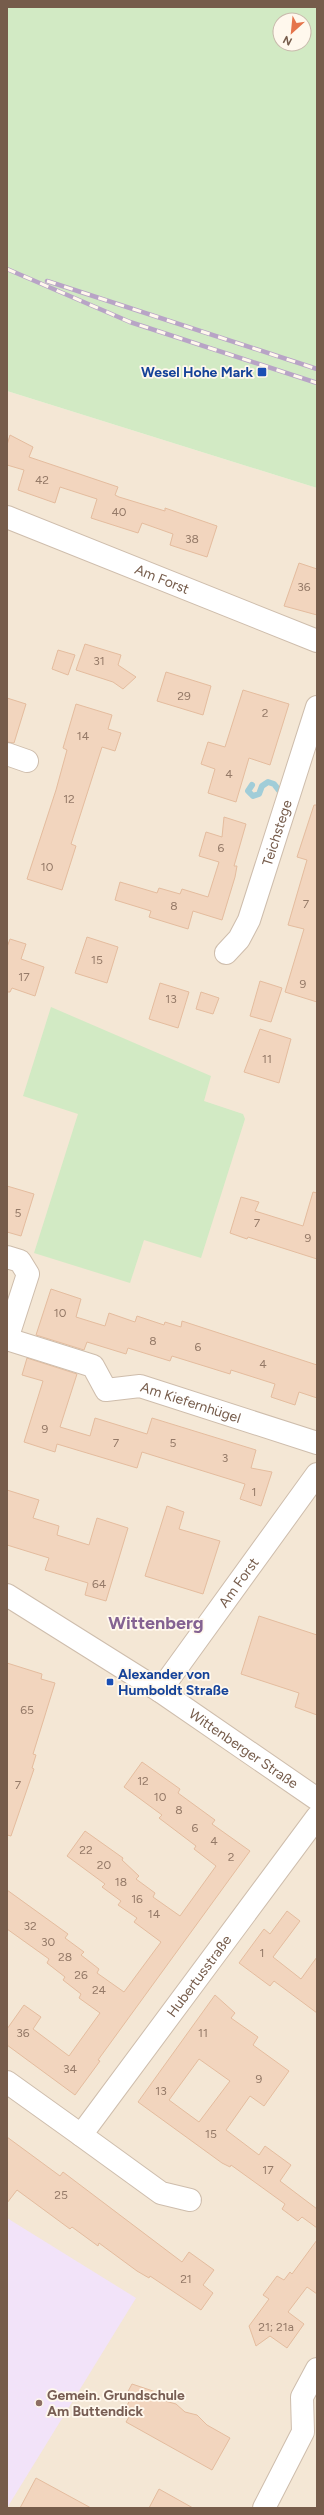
<svg xmlns="http://www.w3.org/2000/svg" width="324" height="2515" viewBox="0 0 324 2515" font-family="Figtree,sans-serif">
<style>
.residential{fill:#f4e7d5}
.education{fill:#f2e3f9}
.green{fill:#d2eac4;fill-rule:evenodd}
.lines{fill:none;stroke-linecap:round;stroke-linejoin:round}
.stream{stroke:#a1cdd8;stroke-width:6}
.building{fill:#f2d5be;stroke:#e4bc9e;fill-rule:evenodd}
.minor-casing{stroke:#cebdac;stroke-width:24}
.minor{stroke:#fff;stroke-width:22}
.rail-casing{stroke:#b8a4c6;stroke-width:4.5}
.rail{stroke:#fff8ed;stroke-width:3;stroke-dasharray:9;stroke-linecap:butt}
.transit-dot{fill:#1a4fb4;stroke:#fff8ed;stroke-width:1.5}
.education-dot{fill:#8d6e63;stroke:#fff8ed;stroke-width:1.5}
.labels{text-anchor:middle;stroke-width:3.5;stroke-linejoin:round;paint-order:stroke}
.number-label{font-size:12px;fill:#957a68}
.transit-label{font-size:14px;font-weight:bold;fill:#164399;stroke:#fff8ed;text-anchor:end}
.street-label{font-size:14px;fill:#765c4b;stroke:#fff8ed}
.education-label{font-size:14px;font-weight:bold;fill:#785e54;stroke:#fff8ed;text-anchor:start}
.district-label{font-size:18px;font-weight:bold;fill:#846292;stroke:#fff8ed}
</style>
<rect width="100%" height="100%" fill="#fcf5e6"/>
<polygon class="residential" points="7,391 317,488 317,2508 7,2508"/>
<polygon class="education" points="7,2218 136,2298 7,2508"/>
<g class="green">
<path d="M7,7H317V488L7,391ZM280,20H304V44H280Z"/>
<polygon points="51,1007 211,1076 204,1101 243,1114 245,1119 201,1258 144,1240 130,1283 34,1253 78,1114 23,1096"/>
</g>
<g class="lines">
<polyline class="stream" points="252,785 248,791 253,796 259,794 262,786 268,782 274,784 281,793"/>
</g>
<g class="building">
<polygon points="10,435 33,447 29,457 118,487 115,495 119,497 165,511 165,508 217,526 207,557 170,545 173,534 142,523 138,533 91,518 97,499 60,487 55,503 18,490 24,470 7,465 7,445"/>
<polygon points="299,563 317,569 317,615 284,606"/>
<polygon points="85,644 121,655 118,665 136,677 123,689 113,682 76,670"/>
<polygon points="58,650 75,655 68,675 52,669"/>
<polygon points="166,672 211,686 203,715 157,701"/>
<polygon points="243,690 289,704 270,765 249,758 236,802 208,793 215,769 201,764 208,742 225,747"/>
<polygon points="7,698 26,704 14,743 7,742"/>
<polygon points="76,704 112,715 108,729 121,733 115,751 102,747 71,844 76,846 62,890 27,879 56,790 67,750 63,748"/>
<polygon points="314,805 317,805 317,1002 285,992 304,929 288,925 307,860 297,857"/>
<polygon points="224,817 246,824 234,866 237,866 235,877 222,920 193,911 188,929 149,917 151,911 115,900 120,882 157,893 159,888 180,894 182,889 208,897 219,862 199,856 206,832 222,837"/>
<polygon points="87,937 118,947 107,983 75,973"/>
<polygon points="10,939 26,944 21,959 44,967 35,996 12,988 10,992 7,992 7,947"/>
<polygon points="260,981 282,988 271,1022 250,1016"/>
<polygon points="160,983 189,992 178,1028 149,1019"/>
<polygon points="201,992 219,998 213,1014 196,1009"/>
<polygon points="260,1029 291,1039 279,1083 244,1072"/>
<polygon points="7,1186 34,1194 21,1236 7,1232"/>
<polygon points="313,1192 317,1193 317,1259 248,1237 247,1239 230,1233 241,1197 259,1202 255,1211 303,1226"/>
<polygon points="51,1289 81,1299 76,1317 105,1326 109,1313 135,1322 137,1316 164,1325 165,1322 181,1327 182,1321 317,1365 317,1398 299,1392 295,1405 271,1397 275,1384 231,1370 230,1374 172,1356 170,1361 128,1348 126,1354 87,1342 84,1350 36,1335"/>
<polygon points="27,1358 77,1374 60,1427 90,1436 95,1418 147,1434 152,1418 256,1450 251,1468 272,1472 261,1506 240,1499 245,1484 142,1452 137,1468 57,1444 55,1452 24,1442 43,1381 22,1375"/>
<polygon points="7,1490 39,1500 33,1518 59,1526 57,1535 89,1545 97,1518 128,1528 106,1601 85,1595 88,1583 45,1570 49,1558 7,1545"/>
<polygon points="167,1506 184,1512 179,1529 220,1541 203,1594 145,1576"/>
<polygon points="259,1616 317,1635 317,1715 295,1707 299,1693 241,1674"/>
<polygon points="7,1663 42,1674 41,1679 55,1683 33,1754 36,1755 32,1768 34,1769 11,1836 7,1835"/>
<polygon points="142,1762 180,1789 178,1793 215,1820 212,1824 250,1851 98,2060 100,2061 75,2095 7,2045 7,2029 24,2005 41,2017 33,2029 69,2056 100,2013 79,1998 81,1994 63,1980 65,1977 47,1963 49,1959 7,1929 7,1890 68,1934 65,1938 84,1952 81,1955 99,1969 97,1973 124,1992 161,1942 134,1922 137,1918 118,1905 121,1901 102,1887 105,1884 67,1856 85,1831 123,1858 122,1860 139,1876 136,1879 155,1893 153,1897 180,1916 216,1866 194,1849 196,1846 159,1818 162,1815 124,1787"/>
<polygon points="287,1911 300,1921 273,1957 301,1979 317,1957 317,2013 274,1981 270,1986 239,1963 264,1929 270,1934"/>
<path d="M215,1995L235,2013L231,2018L258,2037L253,2045L289,2071L264,2106L250,2096L226,2130L259,2155L265,2146L291,2165L280,2181L317,2209V2228L302,2217L298,2221L282,2209L285,2204L231,2165L230,2167L222,2163L138,2102ZM199,2059L230,2081L199,2122L169,2100Z"/>
<polygon points="7,2137 60,2176 63,2172 182,2262 189,2252 214,2270 203,2285 213,2293 201,2310 150,2276 149,2278 137,2271 99,2243 98,2246 72,2227 70,2229 17,2190 7,2203"/>
<polygon points="317,2240 317,2294 307,2287 288,2312 304,2324 287,2348 270,2336 256,2346 249,2326 269,2299 263,2295 277,2276 284,2280 290,2272 292,2274"/>
<polygon points="132,2384 156,2392 165,2401 176,2404 185,2412 197,2415 207,2425 230,2438 212,2470 126,2422 132,2412 125,2409 130,2400 125,2397"/>
<polygon points="36,2478 91,2508 20,2508"/>
<polygon points="159,2489 193,2508 149,2508"/>
</g>
<g class="lines">
<g class="minor-casing">
<g id="minor">
<path id="s1" d="M7,517L317,641"/>
<polyline points="7,754 27,761"/>
<path id="s2" d="M226,953L239,939L249,920L317,707"/>
<polyline points="7,1257 20,1261 28,1274 7,1339"/>
<path id="s3" d="M7,1339L93,1366L106,1390L140,1386L317,1443"/>
<path id="s4" d="M7,1595L160,1691L317,1799"/>
<path id="s5" d="M160,1691L317,1474"/>
<path id="s6" d="M7,2082L81,2135L317,1817"/>
<polyline points="81,2135 161,2193 190,2200"/>
<polyline points="264,2508 303,2432 302,2397 317,2369"/>
</g>
</g>
<use href="#minor" class="minor"/>
<g class="rail-casing">
<g id="rail">
<polyline points="7,269 130,322 317,383"/>
<polyline points="47,281 317,369"/>
</g>
</g>
<use href="#rail" class="rail"/>
</g>
<g class="transit-dot">
<rect x="257" y="367" width="10" height="10" rx="2"/>
<rect x="106" y="1678" width="8" height="8" rx="2"/>
</g>
<circle class="education-dot" cx="39" cy="2403" r="4"/>
<g class="labels">
<g class="number-label">
<text x="42" y="484">42</text>
<text x="119" y="516">40</text>
<text x="192" y="543">38</text>
<text x="304" y="591">36</text>
<text x="99" y="665">31</text>
<text x="184" y="700">29</text>
<text x="265" y="717">2</text>
<text x="83" y="740">14</text>
<text x="229" y="778">4</text>
<text x="69" y="803">12</text>
<text x="221" y="852">6</text>
<text x="47" y="871">10</text>
<text x="306" y="908">7</text>
<text x="174" y="910">8</text>
<text x="97" y="964">15</text>
<text x="24" y="981">17</text>
<text x="303" y="988">9</text>
<text x="171" y="1003">13</text>
<text x="267" y="1063">11</text>
<text x="18" y="1217">5</text>
<text x="257" y="1227">7</text>
<text x="308" y="1242">9</text>
<text x="60" y="1317">10</text>
<text x="153" y="1345">8</text>
<text x="198" y="1351">6</text>
<text x="263" y="1368">4</text>
<text x="45" y="1433">9</text>
<text x="116" y="1447">7</text>
<text x="173" y="1447">5</text>
<text x="225" y="1462">3</text>
<text x="254" y="1496">1</text>
<text x="99" y="1588">64</text>
<text x="27" y="1714">65</text>
<text x="143" y="1785">12</text>
<text x="18" y="1789">7</text>
<text x="160" y="1801">10</text>
<text x="179" y="1814">8</text>
<text x="195" y="1832">6</text>
<text x="214" y="1845">4</text>
<text x="86" y="1854">22</text>
<text x="231" y="1861">2</text>
<text x="104" y="1869">20</text>
<text x="121" y="1886">18</text>
<text x="137" y="1903">16</text>
<text x="154" y="1918">14</text>
<text x="30" y="1930">32</text>
<text x="48" y="1946">30</text>
<text x="262" y="1957">1</text>
<text x="65" y="1961">28</text>
<text x="81" y="1979">26</text>
<text x="99" y="1994">24</text>
<text x="23" y="2037">36</text>
<text x="203" y="2037">11</text>
<text x="70" y="2073">34</text>
<text x="259" y="2083">9</text>
<text x="161" y="2095">13</text>
<text x="211" y="2138">15</text>
<text x="268" y="2174">17</text>
<text x="61" y="2199">25</text>
<text x="186" y="2283">21</text>
<text x="276" y="2331">21; 21a</text>
</g>
<g class="transit-label">
<text x="253" y="377">Wesel Hohe Mark</text>
<text x="118" y="1679" text-anchor="start">Alexander von<tspan x="118" dy="16">Humboldt Straße</tspan></text>
</g>
<g class="street-label">
<text dy="5" stroke="none"><textPath href="#s1" startOffset="167">Am Forst</textPath></text>
<text dy="5" stroke="none"><textPath href="#s2" startOffset="132">Teichstege</textPath></text>
<text dy="5" stroke="none"><textPath href="#s3" startOffset="205">Am Kiefernhügel</textPath></text>
<text dy="5" stroke="none"><textPath href="#s5" startOffset="134">Am Forst</textPath></text>
<text dy="5" stroke="none"><textPath href="#s4" startOffset="282">Wittenberger Straße</textPath></text>
<text dy="5" stroke="none"><textPath href="#s6" startOffset="289">Hubertusstraße</textPath></text>
</g>
<g class="education-label">
<text x="47" y="2400">Gemein. Grundschule<tspan x="47" dy="16">Am Buttendick</tspan></text>
</g>
<g class="district-label">
<text x="156" y="1629">Wittenberg</text>
</g>
</g>
<rect width="324" height="2515" fill="none" stroke="#765c4b" stroke-width="16"/>
<g transform="translate(292 32) rotate(207)"><circle r="19" fill="#fff8ed" stroke="#c8baac"/>
<path d="M0-3L7 15L0 10L-7 15Z" fill="#e5754c"/>
<text y="-6" font-size="11" font-weight="bold" text-anchor="middle" fill="#765c4b">N</text>
</g>
</svg>
